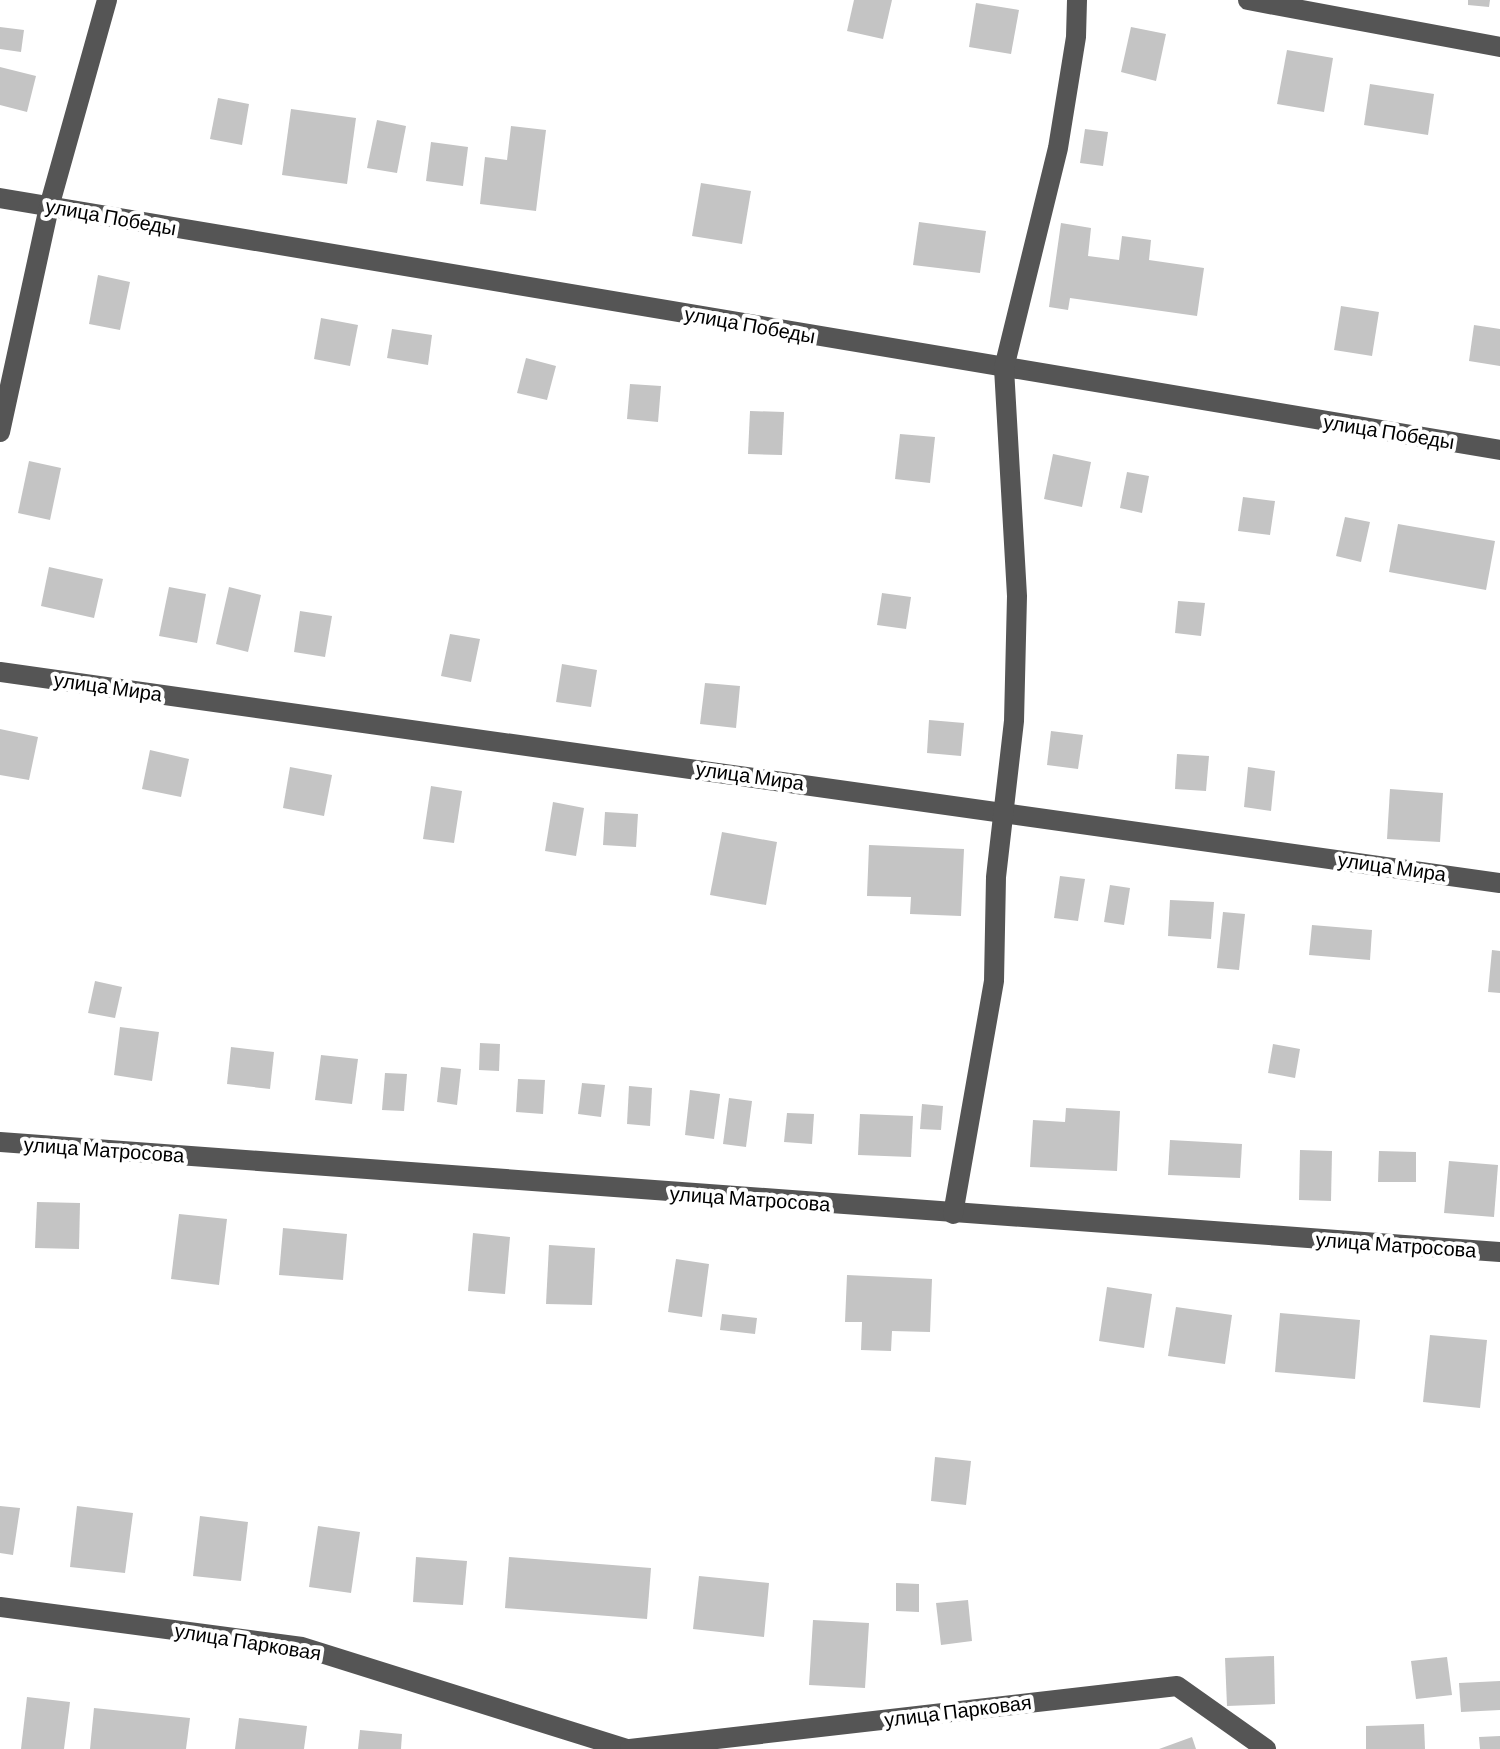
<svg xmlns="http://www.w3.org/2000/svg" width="1500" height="1749" viewBox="0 0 1500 1749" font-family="Barlow,sans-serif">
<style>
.building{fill:#c4c4c4}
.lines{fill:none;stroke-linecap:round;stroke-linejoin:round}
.minor{stroke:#555;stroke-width:20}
.labels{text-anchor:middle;stroke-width:8;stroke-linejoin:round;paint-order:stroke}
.street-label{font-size:20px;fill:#000;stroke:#fff}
</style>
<rect width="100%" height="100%" fill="#fff"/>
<g class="building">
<polygon points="854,0 892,0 883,39 847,31"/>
<polygon points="1468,0 1490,0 1489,7 1468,5"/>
<polygon points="976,3 1019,10 1011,54 969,47"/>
<polygon points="0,27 24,30 21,52 0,49"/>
<polygon points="1131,27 1166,34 1156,81 1121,72"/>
<polygon points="1287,50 1333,58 1324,112 1277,104"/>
<polygon points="0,67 36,76 27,112 0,105"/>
<polygon points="1370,84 1434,94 1428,135 1364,125"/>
<polygon points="218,98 249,104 242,145 210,139"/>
<polygon points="291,109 356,118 347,184 282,175"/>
<polygon points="377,120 406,126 397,173 367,168"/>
<polygon points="511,126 546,130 536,211 480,204 485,157 507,160"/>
<polygon points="1085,129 1108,132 1103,166 1080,163"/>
<polygon points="431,142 468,147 463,186 426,181"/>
<polygon points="701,183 751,191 742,244 692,236"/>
<polygon points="919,222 986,231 980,273 913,265"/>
<polygon points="1061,223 1091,228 1088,256 1119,260 1122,236 1151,240 1149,260 1204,268 1197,316 1070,298 1068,310 1049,307"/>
<polygon points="98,275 130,282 120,330 89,324"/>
<polygon points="1341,306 1379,312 1372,356 1334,350"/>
<polygon points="321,318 358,325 350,366 314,359"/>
<polygon points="1474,325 1500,329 1500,366 1469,361"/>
<polygon points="392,329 432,335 428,365 387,358"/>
<polygon points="526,358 556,366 547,400 517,393"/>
<polygon points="630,384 661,386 658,422 627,419"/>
<polygon points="750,411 784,412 782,455 748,454"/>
<polygon points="900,434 935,437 930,483 895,479"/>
<polygon points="1053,454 1091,462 1082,507 1044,499"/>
<polygon points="29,461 61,468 50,520 18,513"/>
<polygon points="1127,472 1149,476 1142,513 1120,508"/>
<polygon points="1243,497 1275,501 1270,535 1238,531"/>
<polygon points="1345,517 1370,522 1361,562 1336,556"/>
<polygon points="1398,524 1495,541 1486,590 1389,572"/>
<polygon points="49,567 103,579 94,618 41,606"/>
<polygon points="169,587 206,594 197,643 159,636"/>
<polygon points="229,587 261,595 248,652 216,644"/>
<polygon points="882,593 911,597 906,629 877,625"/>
<polygon points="1178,601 1205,603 1201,636 1175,633"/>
<polygon points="300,611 332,616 325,657 294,652"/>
<polygon points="450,634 480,639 471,682 441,676"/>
<polygon points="562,664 597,670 591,707 556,702"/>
<polygon points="705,683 740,686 736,728 700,724"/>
<polygon points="929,720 964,723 961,756 927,753"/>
<polygon points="0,729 38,737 29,780 0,775"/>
<polygon points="1051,731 1083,735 1078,769 1047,765"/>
<polygon points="150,750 189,759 181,797 142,789"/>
<polygon points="1177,754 1209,756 1206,791 1175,789"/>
<polygon points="290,767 332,775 324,816 283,808"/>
<polygon points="1248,767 1275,771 1271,811 1244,807"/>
<polygon points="431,786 462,791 454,843 423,839"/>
<polygon points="1390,789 1443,793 1440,842 1387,839"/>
<polygon points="553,802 584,808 576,856 545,851"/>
<polygon points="605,812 638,814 636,847 603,845"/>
<polygon points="722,832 777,842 766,905 710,895"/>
<polygon points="869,845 964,849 961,916 910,914 911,897 867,896"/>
<polygon points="1060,876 1085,879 1078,921 1054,918"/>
<polygon points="1110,885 1130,888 1124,925 1104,922"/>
<polygon points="1170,900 1214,902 1211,939 1168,936"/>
<polygon points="1223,912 1245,914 1239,970 1217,968"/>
<polygon points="1312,925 1372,930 1370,960 1309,955"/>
<polygon points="1492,950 1500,951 1500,993 1488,992"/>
<polygon points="95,981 122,987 115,1018 88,1013"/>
<polygon points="120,1027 159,1032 152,1081 114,1075"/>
<polygon points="480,1043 500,1044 499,1071 479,1070"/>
<polygon points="1273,1044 1300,1049 1295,1078 1268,1073"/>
<polygon points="231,1047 274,1052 270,1089 227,1084"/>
<polygon points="321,1055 358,1059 352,1104 315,1100"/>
<polygon points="441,1067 461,1069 457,1105 437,1102"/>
<polygon points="385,1073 407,1074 404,1111 382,1110"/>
<polygon points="518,1079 545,1080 543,1114 516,1112"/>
<polygon points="582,1083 605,1085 601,1117 578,1114"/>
<polygon points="629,1086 652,1088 650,1126 627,1124"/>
<polygon points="690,1090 720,1094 714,1139 685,1135"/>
<polygon points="729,1098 752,1101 746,1147 723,1144"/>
<polygon points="922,1104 943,1106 941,1130 920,1129"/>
<polygon points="1066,1108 1120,1111 1117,1171 1030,1167 1033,1120 1065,1122"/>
<polygon points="787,1113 814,1114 812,1144 784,1142"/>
<polygon points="860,1114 913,1116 911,1157 858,1155"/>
<polygon points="1170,1140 1242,1144 1240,1178 1168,1175"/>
<polygon points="1300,1150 1332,1151 1331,1201 1299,1200"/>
<polygon points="1379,1151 1416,1152 1416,1182 1378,1182"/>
<polygon points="1449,1161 1498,1165 1494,1217 1444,1213"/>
<polygon points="37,1202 80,1203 79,1249 35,1248"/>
<polygon points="179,1214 227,1219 219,1285 171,1279"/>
<polygon points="283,1228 347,1234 343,1280 279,1275"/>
<polygon points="473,1233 510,1237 505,1294 468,1291"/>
<polygon points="549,1245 595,1248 592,1305 546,1304"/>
<polygon points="676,1259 709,1264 702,1317 668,1312"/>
<polygon points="847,1275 932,1279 930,1332 892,1331 891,1351 861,1350 862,1322 845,1322"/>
<polygon points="1107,1287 1152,1294 1144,1348 1099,1341"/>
<polygon points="1176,1307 1232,1315 1225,1364 1168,1356"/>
<polygon points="1280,1313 1360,1320 1355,1379 1275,1372"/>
<polygon points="722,1314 757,1318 755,1334 720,1330"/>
<polygon points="1430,1335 1487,1340 1480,1408 1423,1402"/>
<polygon points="935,1457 971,1461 966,1505 931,1501"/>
<polygon points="0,1506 20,1508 13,1555 0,1553"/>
<polygon points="77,1506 133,1513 125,1573 70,1567"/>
<polygon points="200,1516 248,1522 241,1581 193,1576"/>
<polygon points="318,1526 360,1532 351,1593 309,1587"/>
<polygon points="416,1557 467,1561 463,1605 413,1602"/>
<polygon points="509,1557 651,1568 647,1619 505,1608"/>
<polygon points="699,1576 769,1583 764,1637 693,1629"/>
<polygon points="896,1583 919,1584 919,1612 896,1611"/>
<polygon points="968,1600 972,1641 941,1645 936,1603"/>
<polygon points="813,1620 869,1623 865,1688 809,1685"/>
<polygon points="1274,1656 1275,1704 1227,1706 1225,1658"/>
<polygon points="1447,1657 1452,1695 1416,1699 1411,1661"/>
<polygon points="1500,1681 1500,1710 1461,1712 1459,1683"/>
<polygon points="27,1697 70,1702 64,1749 21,1749"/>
<polygon points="94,1708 190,1718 186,1749 90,1749"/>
<polygon points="239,1718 307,1726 304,1749 235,1749"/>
<polygon points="1424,1724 1425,1749 1366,1749 1366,1726"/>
<polygon points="360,1730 402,1734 401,1749 358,1749"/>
<polygon points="1500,1736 1500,1749 1480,1749 1479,1737"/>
<polygon points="1192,1737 1196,1749 1159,1749"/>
</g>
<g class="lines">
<g class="minor">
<polyline points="1248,0 1500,47"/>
<polyline points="0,198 1500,450"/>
<polyline points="0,432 49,207 107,0"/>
<polyline points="0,672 1500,883"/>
<polyline points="0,1142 1500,1252"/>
<polyline points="953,1214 994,981 996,877 1014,721 1017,596 1004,368 1058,148 1076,37 1077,0"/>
<polyline points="0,1607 302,1647 627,1749"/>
<polyline points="630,1749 1177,1686 1266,1749"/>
</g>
</g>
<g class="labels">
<g class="street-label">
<text transform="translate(111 217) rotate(10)" y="7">улица Победы</text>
<text transform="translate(750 325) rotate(10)" y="7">улица Победы</text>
<text transform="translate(1389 432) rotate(9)" y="7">улица Победы</text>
<text transform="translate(108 687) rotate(8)" y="7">улица Мира</text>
<text transform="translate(750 776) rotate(8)" y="7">улица Мира</text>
<text transform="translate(1392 867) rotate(8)" y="7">улица Мира</text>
<text transform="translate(104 1150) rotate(4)" y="7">улица Матросова</text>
<text transform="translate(750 1199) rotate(4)" y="7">улица Матросова</text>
<text transform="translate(1396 1245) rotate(4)" y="7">улица Матросова</text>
<text transform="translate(248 1642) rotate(9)" y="7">улица Парковая</text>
<text transform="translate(958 1711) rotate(-7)" y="7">улица Парковая</text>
</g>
</g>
</svg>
